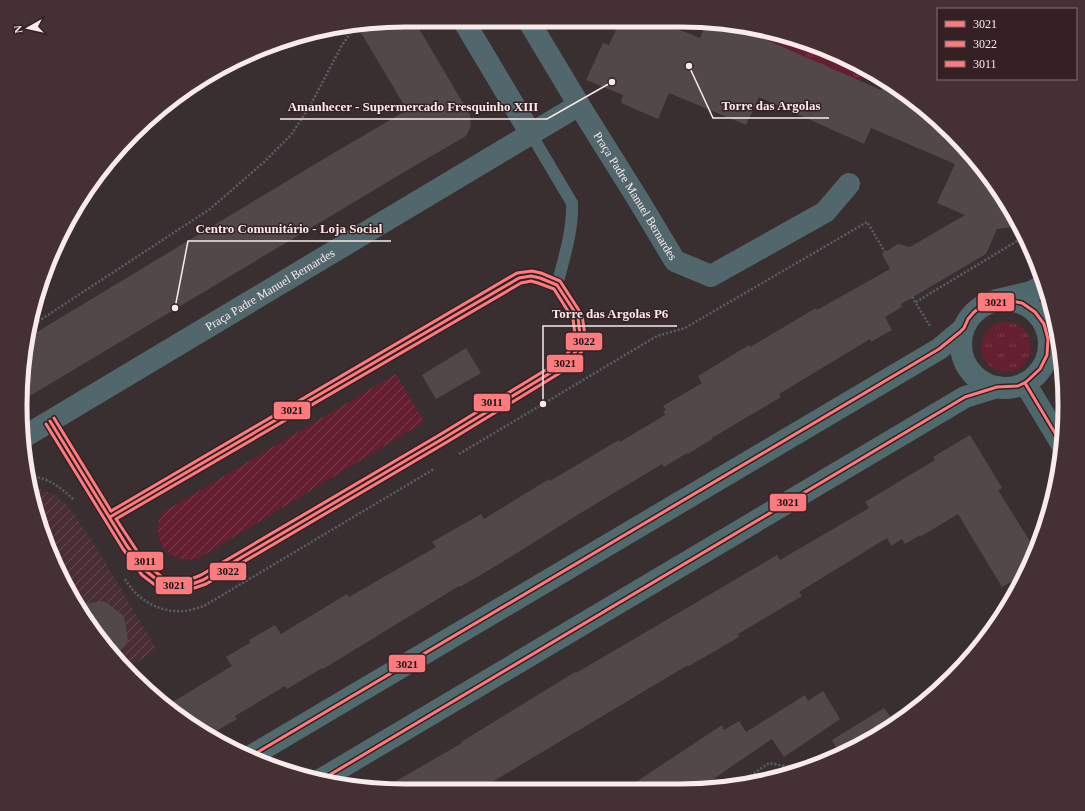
<svg xmlns="http://www.w3.org/2000/svg" width="1085" height="811" viewBox="0 0 1085 811" font-family="Georgia,serif">
<style>
.industrial{fill:url(#industrial-furrows)}
.grass{fill:url(#grass-tufts)}
.garden{fill:url(#garden-furrows)}
.building{fill:#524849}
.lines{fill:none;stroke-linecap:round;stroke-linejoin:round}
.path{stroke:#556163;stroke-width:2.5;stroke-dasharray:2 2;stroke-linecap:butt}
.service{stroke:#52676b;stroke-width:12}
.minor{stroke:#52676b;stroke-width:22}
.secondary{stroke:#4d686a;stroke-width:22}
.primary{stroke:#506a6e;stroke-width:22}
.bus-1-casing{stroke:#352023;stroke-width:6}
.bus-2-casing{stroke:#352023;stroke-width:6}
.bus-3-casing{stroke:#352023;stroke-width:6}
.bus-1{stroke:#fc7b7f;stroke-width:3}
.bus-2{stroke:#fc7b7f;stroke-width:3}
.bus-3{stroke:#fc7b7f;stroke-width:3}
.labels{text-anchor:middle;stroke-width:3;stroke-linejoin:round;paint-order:stroke}
.street-label{font-size:12px;fill:#f9eaec;stroke:#352023}
.rim{fill:none;stroke:#f9eaec;stroke-width:5}
.leader{fill:none;stroke:#f9eaec;stroke-width:1.5}
.callout-dot{fill:#f9eaec;stroke:#352023;stroke-width:1.5}
.callout-label{font-size:13px;text-anchor:middle;font-weight:bold;fill:#f9eaec;stroke:#352023;stroke-width:3;stroke-linejoin:round;paint-order:stroke}
.line-badge{stroke:#352023;stroke-width:1.5}
.pale-badge-label{font-size:11px;text-anchor:middle;font-weight:bold;fill:#111}
</style>
<defs>
<pattern id="industrial-furrows" width="10" height="10" patternUnits="userSpaceOnUse"><rect width="10" height="10" fill="#492f33"/><path d="M-1 1l2-2M0 10L10 0M9 11l2-2" fill="none" stroke="#644d51"/></pattern>
<pattern id="grass-tufts" width="24" height="20" patternUnits="userSpaceOnUse"><rect width="24" height="20" fill="#641f30"/><path d="M3 7l-1-3M5 7V3M7 7l1-3M15 17l-1-3M17 17v-4M19 17l1-3" fill="none" stroke="#7b404e"/></pattern>
<pattern id="garden-furrows" width="10" height="10" patternUnits="userSpaceOnUse"><rect width="10" height="10" fill="#641f30"/><path d="M-1 1l2-2M0 10L10 0M9 11l2-2" fill="none" stroke="#7b404e"/></pattern>
</defs>
<rect width="100%" height="100%" fill="#3a2f30"/>
<polygon class="industrial" points="32,487 43,490 54,495 64,502 74,514 94,544 157,650 127,668 85,620 41,530"/>
<g class="grass">
<polygon points="763,30 779,33 864,71 860,81 760,37"/>
<circle cx="1006" cy="347" r="25"/>
</g>
<path class="garden" d="M396,374L424,422L197,559C191,559 184,560 178,558C163,553 156,539 158,523C159,520 161,516 163,512Z"/>
<g class="building">
<polygon points="406,20 414,20 470,115 471,126 466,136 416,165 23,400 27,338 327,157 407,110 357,26"/>
<polygon points="620,21 657,21 700,38 707,21 763,30 760,37 881,90 885,81 894,85 952,133 1000,191 1019,226 997,229 986,254 901,304 902,307 885,317 892,330 871,342 870,339 779,394 781,397 712,438 712,439 688,454 687,453 664,467 662,464 579,514 499,564 460,587 459,586 323,669 322,668 287,689 285,686 235,716 237,719 208,736 166,706 232,666 226,657 250,643 249,640 275,625 281,634 347,594 349,597 436,547 432,542 481,514 484,519 549,479 550,481 619,440 620,442 665,415 663,412 666,410 663,406 702,383 698,376 749,345 750,347 816,308 817,310 890,269 882,254 898,244 910,247 965,215 937,203 955,164 871,128 864,144 759,97 746,125 669,93 658,119 621,103 623,95 586,80 603,43 609,45"/>
<polygon points="466,348 481,373 436,399 422,375"/>
<polygon points="970,435 1002,488 998,490 1036,551 1025,574 1002,587 958,514 920,537 920,535 905,544 902,539 891,546 887,538 799,592 802,596 738,634 739,637 689,666 688,665 482,788 384,788 462,743 461,742 575,672 576,673 777,555 780,560 869,508 865,502 935,460 933,457"/>
<polygon points="104,601 124,616 128,640 117,656 85,620 78,605"/>
<polygon points="823,691 840,719 784,757 772,739 700,788 627,788 722,725 724,730 739,721 746,732 805,695 808,701"/>
<polygon points="884,708 896,724 840,755 832,740"/>
</g>
<g class="lines">
<g class="path">
<polyline points="912,297 930,326"/>
<polyline points="916,302 1017,241 1021,231"/>
<polyline points="28,328 210,209 264,162 291,135 310,106 341,47 354,27"/>
<polyline points="459,454 657,336 685,328 867,222 885,252"/>
<path d="M30,476C49,478 60,487 74,500"/>
<path d="M125,579C138,601 160,613 185,611C191,610 198,608 204,606L434,469"/>
<polyline points="734,787 769,763 799,769"/>
</g>
<g class="service">
<path d="M531,134L572,203C573,231 564,258 557,285"/>
<polyline points="50,421 127,546 137,560 146,571 161,583 184,587 203,580 444,438 565,364 577,350 580,335 578,317 557,285 540,278 531,276 519,278 110,517"/>
</g>
<g class="minor">
<polyline points="463,20 531,134"/>
<polyline points="528,20 579,105"/>
<path id="s1" d="M22,438L579,105L639,201L675,261L711,276L825,212L849,184"/>
</g>
<g class="secondary">
<polyline points="997,300 1031,292 1044,285"/>
<polyline points="1047,358 1058,333"/>
<polyline points="1025,383 1061,443"/>
</g>
<g class="primary">
<circle cx="1005" cy="344" r="44"/>
<polyline points="251,756 939,349 963,329"/>
<polyline points="320,780 965,397 997,387"/>
</g>
<g class="bus-1-casing">
<g id="bus-1">
<polyline points="1025,383 1061,443"/>
<polyline points="50,421 127,546 146,571 161,583 184,587 203,580 444,438 565,364 577,350 580,335 578,317 557,285 540,278 531,276 519,278 110,517"/>
<polyline points="251,756 939,349 960,332 964,328 968,319 974,312 982,306 987,304 1006,300 1022,303 1035,312 1044,324 1048,339 1047,355 1040,369 1026,382 1018,386 997,387 965,397 321,780"/>
</g>
</g>
<g class="bus-2-casing">
<polyline id="bus-2" points="46,424 123,549 142,575 159,588 183,592 206,584 447,442 568,368 582,351 585,335 582,315 560,281 541,273 532,271 517,273 111,511"/>
</g>
<g class="bus-3-casing">
<g id="bus-3">
<polygon points="531,281 538,283 554,289 573,319 575,335 572,348 562,360 441,434 201,575 184,582 163,578 150,567 141,557 116,519 521,283"/>
<polyline points="54,418 111,511"/>
</g>
</g>
<use href="#bus-1" class="bus-1"/>
<use href="#bus-2" class="bus-2"/>
<use href="#bus-3" class="bus-3"/>
</g>
<g class="labels">
<g class="street-label">
<text dy="4" stroke="none"><textPath href="#s1" startOffset="756">Praça Padre Manuel Bernardes</textPath></text>
<text dy="4" stroke="none"><textPath href="#s1" startOffset="289">Praça Padre Manuel Bernardes</textPath></text>
</g>
</g>
<path d="M0 0H1085V811H0ZM405 27H680A378 378 0 0 1 1058 405V406A378 378 0 0 1 680 784H405A378 378 0 0 1 27 406V405A378 378 0 0 1 405 27Z" fill="#453033" fill-rule="evenodd"/>
<path class="rim" d="M405 27H680A378 378 0 0 1 1058 405V406A378 378 0 0 1 680 784H405A378 378 0 0 1 27 406V405A378 378 0 0 1 405 27Z"/>
<path class="leader" d="M689 66L713 118H829M612 82L547 119H280M175 308L188 241H391M543 404L543 326H677"/>
<g class="callout-dot">
<circle cx="689" cy="66" r="4"/>
<circle cx="612" cy="82" r="4"/>
<circle cx="175" cy="308" r="4"/>
<circle cx="543" cy="404" r="4"/>
</g>
<g class="callout-label">
<text x="771" y="110">Torre das Argolas</text>
<text x="413" y="111">Amanhecer - Supermercado Fresquinho XIII</text>
<text x="289" y="233">Centro Comunitário - Loja Social</text>
<text x="610" y="318">Torre das Argolas P6</text>
</g>
<g class="line-badge">
<rect x="977" y="292" width="38" height="20" rx="4" fill="#fc7b7f"/>
<rect x="565" y="332" width="38" height="19" rx="4" fill="#fc7b7f"/>
<rect x="546" y="354" width="38" height="19" rx="4" fill="#fc7b7f"/>
<rect x="473" y="393" width="38" height="19" rx="4" fill="#fc7b7f"/>
<rect x="273" y="401" width="38" height="19" rx="4" fill="#fc7b7f"/>
<rect x="769" y="493" width="38" height="19" rx="4" fill="#fc7b7f"/>
<rect x="126" y="551" width="38" height="20" rx="4" fill="#fc7b7f"/>
<rect x="209" y="562" width="38" height="19" rx="4" fill="#fc7b7f"/>
<rect x="155" y="576" width="38" height="19" rx="4" fill="#fc7b7f"/>
<rect x="388" y="654" width="38" height="19" rx="4" fill="#fc7b7f"/>
</g>
<g class="pale-badge-label">
<text x="996" y="306">3021</text>
<text x="584" y="345">3022</text>
<text x="565" y="367">3021</text>
<text x="492" y="406">3011</text>
<text x="292" y="414">3021</text>
<text x="788" y="506">3021</text>
<text x="145" y="565">3011</text>
<text x="228" y="575">3022</text>
<text x="174" y="589">3021</text>
<text x="407" y="668">3021</text>
</g>
<rect x="937" y="8" width="140" height="72" fill="#352023" stroke="#837173"/>
<rect x="945" y="21" width="20" height="6" fill="#fc7b7f" stroke="#837173"/>
<text x="973" y="28" font-size="12" fill="#f9eaec">3021</text>
<rect x="945" y="41" width="20" height="6" fill="#fc7b7f" stroke="#837173"/>
<text x="973" y="48" font-size="12" fill="#f9eaec">3022</text>
<rect x="945" y="61" width="20" height="6" fill="#fc7b7f" stroke="#837173"/>
<text x="973" y="68" font-size="12" fill="#f9eaec">3011</text>
<g transform="translate(28 28) rotate(262)" stroke="#352023" stroke-width="3" paint-order="stroke">
<path d="M0-3L7 15L0 10L-7 15Z" fill="#f9eaec"/>
<text y="-6" font-size="11" font-weight="bold" text-anchor="middle" fill="#f9eaec">N</text>
</g>
</svg>
